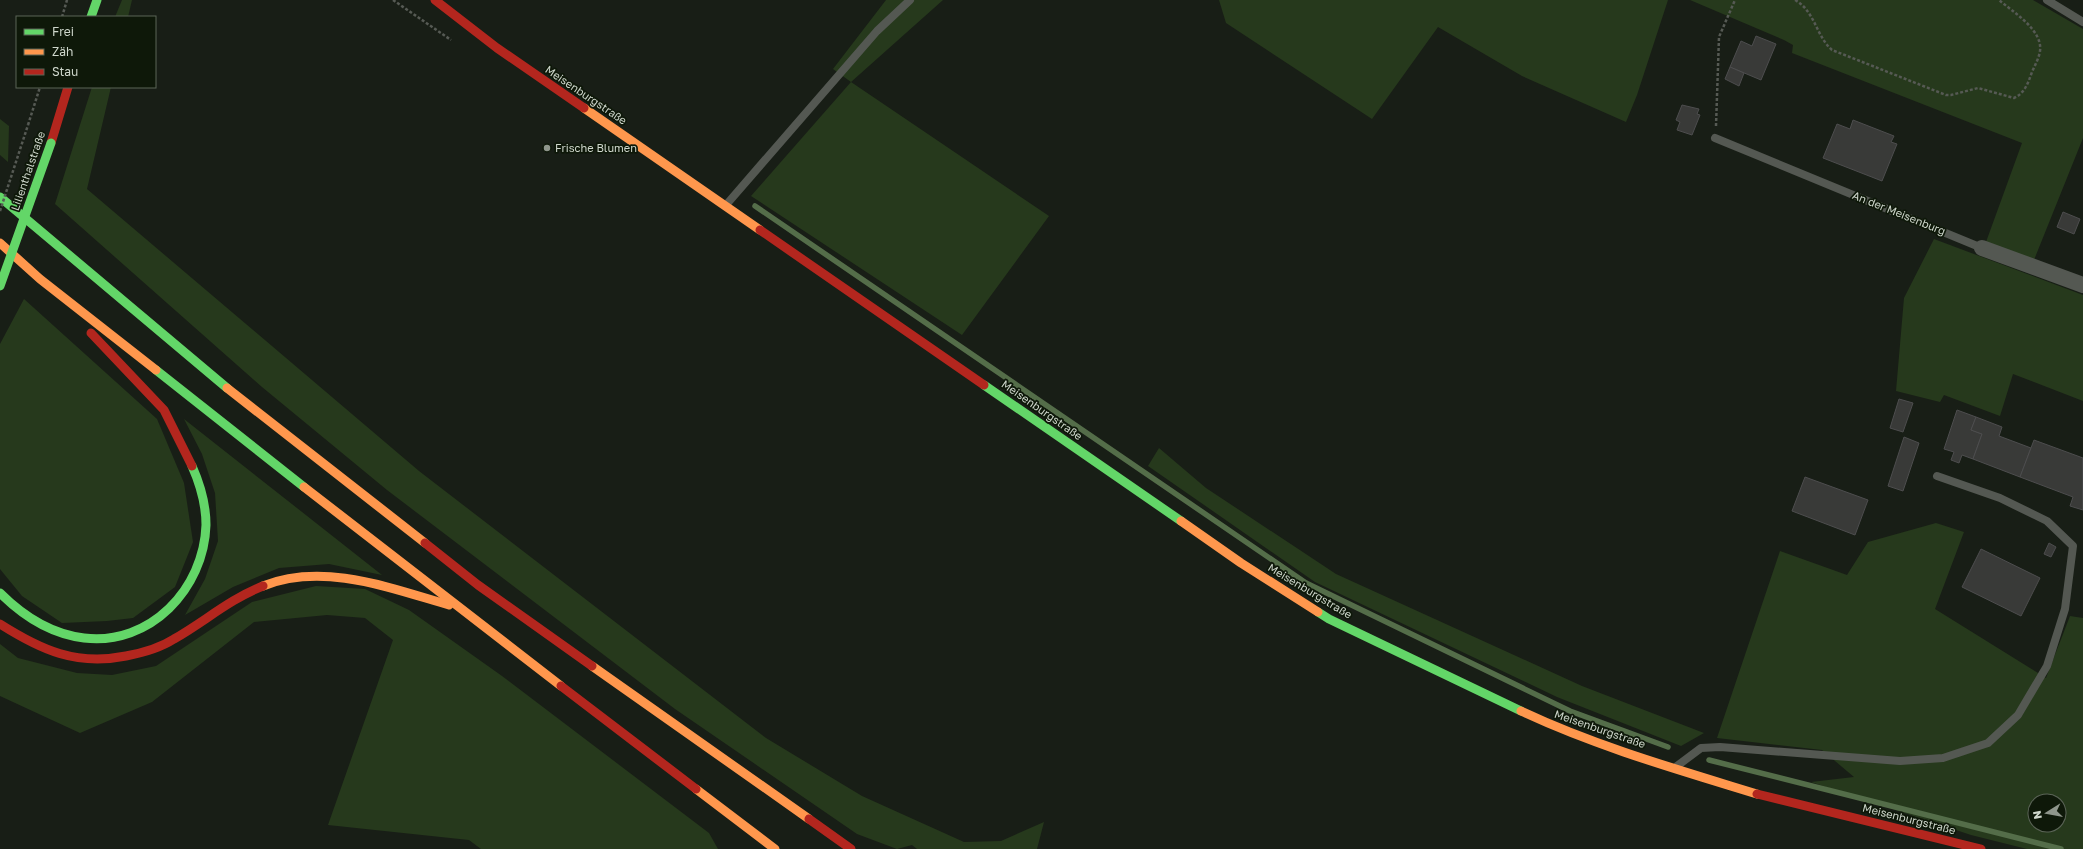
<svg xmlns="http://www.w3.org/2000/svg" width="2083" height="849" viewBox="0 0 2083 849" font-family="'Golos Text',sans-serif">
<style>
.green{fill:#26391c;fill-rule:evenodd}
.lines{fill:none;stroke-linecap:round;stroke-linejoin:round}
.stream{stroke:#546d49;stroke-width:5.5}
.building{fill:#393a38;stroke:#4d4d4e}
.path{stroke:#565a54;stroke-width:2.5;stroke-dasharray:3 2;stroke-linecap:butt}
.lane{stroke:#545852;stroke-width:8}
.street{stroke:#545852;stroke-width:16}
.fast{stroke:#63d668;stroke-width:9}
.slow{stroke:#ff974d;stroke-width:9}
.jam{stroke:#b3261e;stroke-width:9}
.path-bridge{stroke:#565a54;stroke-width:2.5;stroke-dasharray:3 2;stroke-linecap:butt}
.fast-bridge{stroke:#63d668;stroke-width:9}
.poi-dot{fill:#8f968c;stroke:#0e1809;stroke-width:1.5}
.labels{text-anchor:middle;stroke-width:3.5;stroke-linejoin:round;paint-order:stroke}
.street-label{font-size:11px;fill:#cfd7cc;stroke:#0e1809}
.poi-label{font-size:11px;fill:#cfd7cc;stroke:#0e1809;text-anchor:start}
</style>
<rect width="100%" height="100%" fill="#181e16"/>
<g class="green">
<polygon points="122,0 132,0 128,17 115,17"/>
<polygon points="886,0 943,0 851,82 1049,216 962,335 751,196 851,82 833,69"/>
<polygon points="1219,0 1668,0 1637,95 1626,122 1522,76 1438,27 1372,119 1226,23"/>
<polygon points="1690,0 2033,0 2083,29 2083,138 2034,260 1986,242 2022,143 1792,53 1793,45 1784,40"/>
<polygon points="92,87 111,87 87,189 419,471 766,738 862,796 964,842 1001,841 1044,822 1037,849 917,849 912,845 897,849 857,834 675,709 387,490 262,387 55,204"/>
<polygon points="0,119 9,126 8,162 0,155"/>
<polygon points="1934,239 2083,295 2083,401 2013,374 2000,416 1944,395 1940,402 1896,391 1904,298"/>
<polygon points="24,299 157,419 184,483 193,542 175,587 133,618 107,621 62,623 22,596 0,569 0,344"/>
<polygon points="184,419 382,575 329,564 279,568 233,587 185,615 205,579 218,541 215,493 202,454"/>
<polygon points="1159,448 1206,488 1336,574 1582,686 1704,733 1681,746 1557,697 1315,582 1148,466"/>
<path d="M1936,523L1964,532L1935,609L2046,678L2070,616L2083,618V849H2027L1971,835L1811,782L1854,777L1822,750L1717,738L1780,551L1847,575L1868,542ZM2035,801H2059V825H2035Z"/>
<polygon points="316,586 365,589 409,610 502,676 709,833 718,849 481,849 469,840 328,825 393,640 365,618 327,615 254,622 152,702 80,733 0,696 0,644 18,658 77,673 112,675 156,666 252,602"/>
</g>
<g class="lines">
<g class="stream">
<polyline points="755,206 1306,583 1570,711 1668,747"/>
<polyline points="1709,760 2061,849"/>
</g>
</g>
<g class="building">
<polygon points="1756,36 1776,44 1761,80 1730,67 1741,41 1752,46"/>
<polygon points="1730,67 1744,73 1739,86 1725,79"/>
<polygon points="1682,105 1699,109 1697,114 1700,115 1692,135 1677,130 1680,122 1676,120"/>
<polygon points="1853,120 1894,136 1891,142 1897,144 1882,181 1823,158 1837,124 1850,129"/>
<polygon points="2063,212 2080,219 2074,234 2057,227"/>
<polygon points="1899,399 1913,403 1903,432 1890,428"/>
<polygon points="1957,410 1976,417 1971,430 1982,434 1973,459 1962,455 1959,463 1951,460 1954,452 1944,449"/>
<polygon points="1976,417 2002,427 1999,436 2031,448 2020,477 1973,459 1982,434 1971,430"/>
<polygon points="1904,437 1919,443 1903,491 1888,486"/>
<polygon points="2034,440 2083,458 2083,510 2070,506 2073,497 2020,477"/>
<polygon points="1805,477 1868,500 1855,535 1792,511"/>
<polygon points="2049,543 2056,547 2051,557 2044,554"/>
<polygon points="1981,549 2040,578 2021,616 1962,587"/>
</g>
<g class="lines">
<g class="path">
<polyline points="393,0 451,40"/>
<path d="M1795,0C1815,11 1816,36 1832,50L1946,95H1951L1978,88L2014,98C2025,93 2028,83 2032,72C2035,65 2039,58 2040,51C2043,30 2013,12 1999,0"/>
<polyline points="62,17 67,0"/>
<polyline points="28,125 40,87"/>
<polyline points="1716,126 1719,37 1735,0"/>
</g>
<g class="lane">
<polyline points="2047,0 2083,22"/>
<polyline points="1715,138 1982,248"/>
<polyline points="726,205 877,31 910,0"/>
<polyline points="1677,766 1701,748 1720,747 1900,761 1943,758 1988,743 2018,715 2047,666 2065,609 2073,546 2047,521 2000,498 1937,476"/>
</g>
<polyline class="street" points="1982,248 2083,285"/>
<g class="fast">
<polyline points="91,17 97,0"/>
<polyline points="0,197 227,388"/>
<polyline points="156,370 304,487"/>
<polyline points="984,385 1181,521"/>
<path d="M0,593C23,616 50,634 84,638C150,646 204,589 206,525C206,505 200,484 192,466"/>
<polyline points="1318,612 1329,619 1521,711"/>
</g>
<g class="slow">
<polyline points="584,108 760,230"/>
<polyline points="0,243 40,279 156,370"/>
<polyline points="227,388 425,543"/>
<polyline points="304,487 561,686"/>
<polyline points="1181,521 1241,563 1318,612"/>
<path d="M263,586C323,562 390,588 449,605"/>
<polyline points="592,666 809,819"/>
<path d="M1521,711C1595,746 1679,770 1757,794"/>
<polyline points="696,789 775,849"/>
</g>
<g class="jam">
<polyline points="435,0 497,48 584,108"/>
<polyline points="51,143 68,87"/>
<polyline points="760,230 984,385"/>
<polyline points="91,333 164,410 192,466"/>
<polyline points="425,543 478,585 592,666"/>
<path d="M0,624C41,650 76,666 126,656C142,653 160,648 174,639C204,622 230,599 263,586"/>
<polyline points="561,686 696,789"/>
<polyline points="1757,794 1981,849"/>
<polyline points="809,819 851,849"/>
</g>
<polyline class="path-bridge" points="0,211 28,125"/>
<polyline class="fast-bridge" points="0,286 51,143"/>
</g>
<circle class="poi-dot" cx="547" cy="148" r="4"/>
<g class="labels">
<g class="street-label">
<text transform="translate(586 95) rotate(34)" y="4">Meisenburgstraße</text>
<text transform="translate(28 171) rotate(-71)" y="4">Lilienthalstraße</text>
<text transform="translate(1899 213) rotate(22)" y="4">An der Meisenburg</text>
<text transform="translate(1042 410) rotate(35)" y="4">Meisenburgstraße</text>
<text transform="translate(1310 591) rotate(31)" y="4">Meisenburgstraße</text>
<text transform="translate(1600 729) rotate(19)" y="4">Meisenburgstraße</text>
<text transform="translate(1909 819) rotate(14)" y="4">Meisenburgstraße</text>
</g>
<g class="poi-label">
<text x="555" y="152">Frische Blumen</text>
</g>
</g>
<rect x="16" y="16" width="140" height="72" fill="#0e1809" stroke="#5b6457"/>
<rect x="24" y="29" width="20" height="6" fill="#63d668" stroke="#5b6457"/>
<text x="52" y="36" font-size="12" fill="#cfd7cc">Frei</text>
<rect x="24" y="49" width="20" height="6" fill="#ff974d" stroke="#5b6457"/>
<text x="52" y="56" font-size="12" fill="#cfd7cc">Zäh</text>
<rect x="24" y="69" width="20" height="6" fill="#b3261e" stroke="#5b6457"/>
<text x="52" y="76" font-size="12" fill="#cfd7cc">Stau</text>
<g transform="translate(2047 813) rotate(259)"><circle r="19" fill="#0e1809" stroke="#5b6457"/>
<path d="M0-3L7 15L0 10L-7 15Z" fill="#8f968c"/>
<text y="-6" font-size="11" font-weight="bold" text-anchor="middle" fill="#cfd7cc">N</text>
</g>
</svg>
